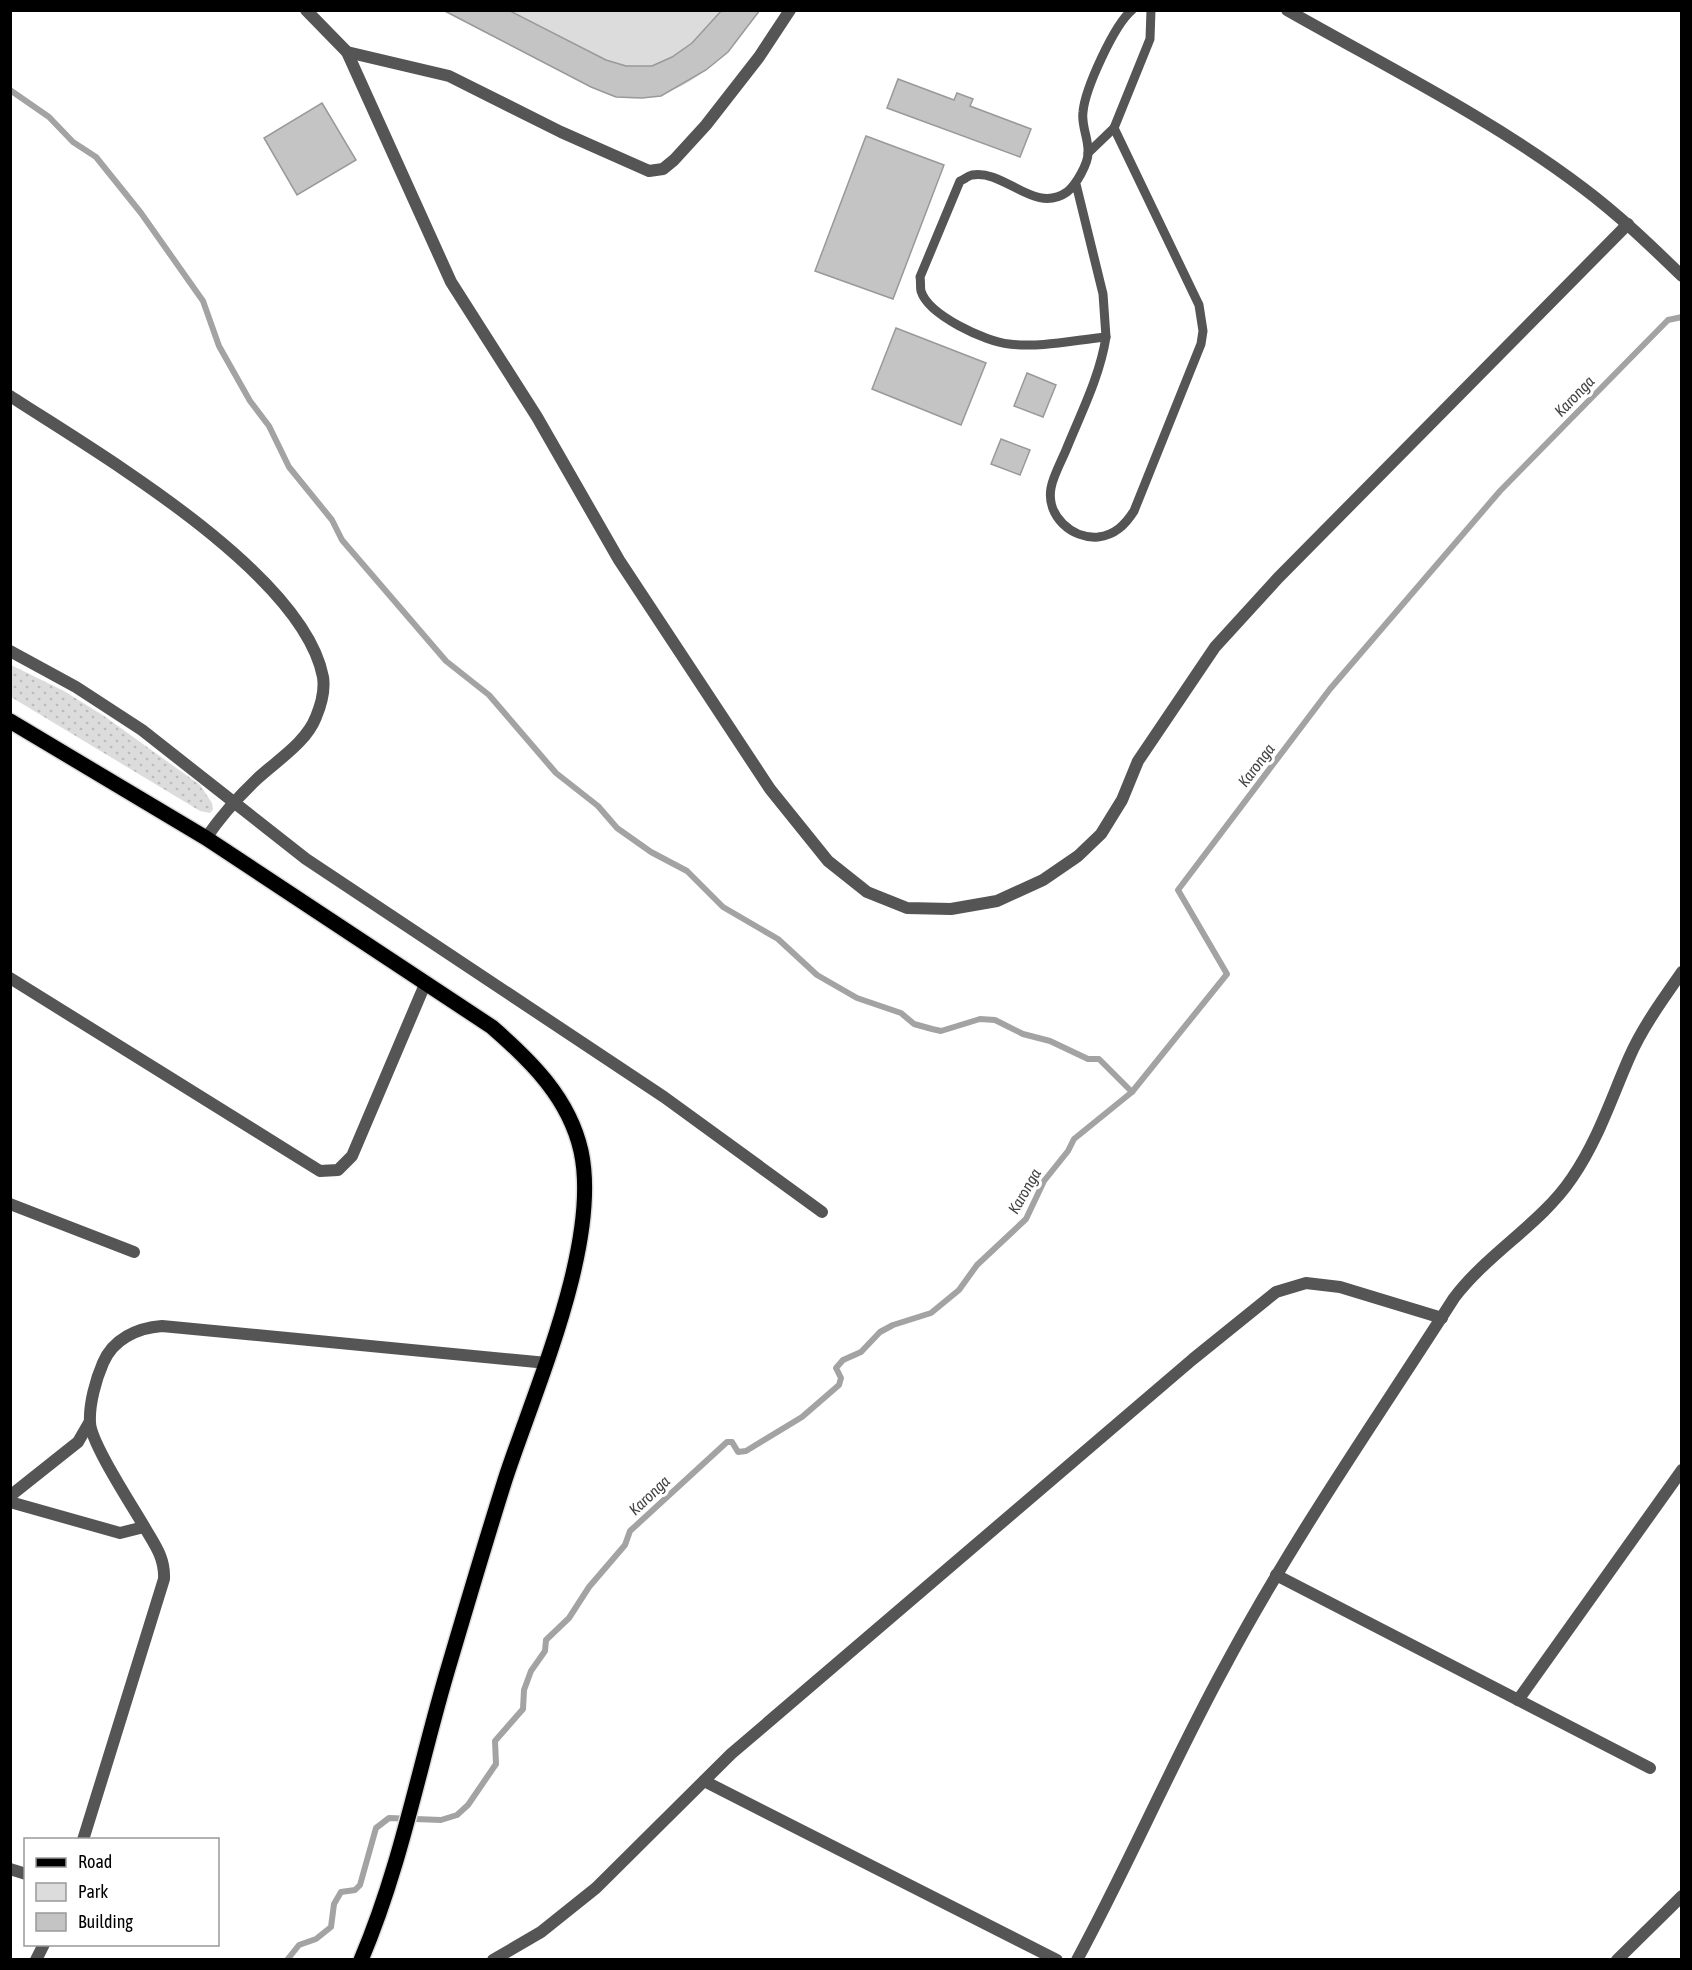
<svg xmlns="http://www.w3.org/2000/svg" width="1692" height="1970" viewBox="0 0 1692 1970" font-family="'Asap Condensed',sans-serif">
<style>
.grass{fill:url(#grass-dots)}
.green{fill:#dcdcdc}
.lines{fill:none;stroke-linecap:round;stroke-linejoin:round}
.stream{stroke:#a3a3a3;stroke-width:6}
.building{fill:#c4c4c4;stroke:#999;stroke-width:1.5}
.primary-casing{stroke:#dbdbdb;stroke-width:18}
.path{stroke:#777;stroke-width:4;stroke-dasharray:1.5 3;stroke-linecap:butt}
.service{stroke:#555;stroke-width:9}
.minor{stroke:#555;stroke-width:12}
.primary{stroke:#000;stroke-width:15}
.labels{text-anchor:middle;stroke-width:6;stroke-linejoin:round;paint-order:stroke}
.water-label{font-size:16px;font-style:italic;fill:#444;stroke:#fff}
</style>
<defs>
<pattern id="grass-dots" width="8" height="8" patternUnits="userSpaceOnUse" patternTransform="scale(1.5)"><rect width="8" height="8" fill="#dcdcdc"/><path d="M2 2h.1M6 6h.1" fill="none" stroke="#bbb" stroke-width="1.8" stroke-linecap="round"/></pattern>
</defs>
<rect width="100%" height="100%" fill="#fff"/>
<polygon class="grass" points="11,665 64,691 104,716 200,785 212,803 213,809 210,813 200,811 11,697"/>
<path class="green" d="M443,11H759C727,57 679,107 617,97C608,96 599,90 591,87Z"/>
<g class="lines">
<g class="stream">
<polyline points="10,90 49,117 73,142 96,157 141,213 203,301 219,346 250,401 269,426 289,467 332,520 342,540 446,661 489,695 556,773 598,806 617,828 651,852 687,871 723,907 778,939 817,975 857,998 901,1013 914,1024 932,1029 941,1031 980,1019 995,1020 1023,1034 1050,1041 1088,1059 1099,1059 1132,1092"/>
<polyline points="287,1960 299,1945 316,1939 331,1927 334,1904 341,1892 355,1890 360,1885 376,1828 389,1818 441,1820 457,1815 468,1805 496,1764 495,1741 523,1709 524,1690 531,1671 545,1651 546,1640 569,1618 589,1587 625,1545 630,1531 727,1442 732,1442 738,1452 746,1451 802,1417 839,1385 841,1378 836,1368 843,1360 861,1352 880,1332 893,1325 931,1313 959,1290 977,1265 1026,1219 1044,1181 1068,1151 1074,1139 1132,1092 1227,974 1178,890 1330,689 1500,491 1668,320 1682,317"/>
</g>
</g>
<g class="building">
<polygon points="443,10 508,10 606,60 626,66 652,66 672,57 692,43 722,10 760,10 728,52 706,70 661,96 642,98 616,97 591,87"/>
<polygon points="898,79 954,100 957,93 973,99 970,106 1031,129 1020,157 887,108"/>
<polygon points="322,103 356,160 297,195 264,138"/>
<polygon points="866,136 944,165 893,299 815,271"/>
<polygon points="896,328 986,363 961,425 872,389"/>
<polygon points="1027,373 1056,385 1043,417 1014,406"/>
<polygon points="1001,439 1030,450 1020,475 991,464"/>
</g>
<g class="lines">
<g class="primary-casing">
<path id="primary" d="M10,721L206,838L492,1027C531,1061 569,1098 581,1151C601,1243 534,1391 505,1480C486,1540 468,1601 450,1662C420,1761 402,1864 361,1960"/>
</g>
<polyline class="path" points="1682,1123 1682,1124"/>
<g class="service">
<polyline points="1088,153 1114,128"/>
<path d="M1076,184L1103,294L1106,337C1075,340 1040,348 1009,344C986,342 928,315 921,291C920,287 921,281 920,277L960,181C963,180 968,176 972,175C1005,169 1034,215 1067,192C1076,185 1088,164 1088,153C1089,139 1081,126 1083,112C1085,89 1114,25 1132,10"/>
<path d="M1106,337C1100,376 1081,413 1066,450C1061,462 1053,476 1051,488C1046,516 1072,539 1098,537C1115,535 1125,525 1134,511L1201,344L1203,331L1199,305L1114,128L1150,39L1151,10"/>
</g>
<g class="minor">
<polyline points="306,10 347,52 451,282 537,417 619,560 770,789 828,861 867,892 907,908 951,909 997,901 1043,880 1078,856 1101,834 1122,800 1138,761 1215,647 1278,578 1628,224"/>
<path d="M1287,10C1387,67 1492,119 1583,188C1619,215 1650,245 1682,276"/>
<polyline points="347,52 449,76 561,132 649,171 663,169 674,160 706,125 759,57 790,10"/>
<path d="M10,396C96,452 303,572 323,677C325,690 321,705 316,717C306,743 276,761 257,779C238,797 221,816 206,838"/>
<polyline points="10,651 76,687 142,730 306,859 664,1097 822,1212"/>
<polyline points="10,978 320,1171 338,1170 352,1156 426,982"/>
<polyline points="10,1204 134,1252"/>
<polyline points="10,1496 78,1442 89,1423"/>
<polyline points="10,1502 120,1533 144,1527"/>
<polyline points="1276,1575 1650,1768"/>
<polyline points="1518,1700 1682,1470"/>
<polyline points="704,1781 1057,1960"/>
<path d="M83,1840L164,1579C165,1558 155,1545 145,1528C133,1507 90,1442 90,1422C89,1404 96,1379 103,1363C113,1339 137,1328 162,1326L547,1363"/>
<polyline points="10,1869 26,1874"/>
<polyline points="36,1960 44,1944"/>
<polyline points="493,1960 541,1932 596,1888 731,1754 1193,1359 1276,1292 1306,1283 1340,1287 1442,1318"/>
<path d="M1077,1960C1129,1864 1172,1763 1224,1668C1292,1540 1376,1420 1454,1298C1488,1253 1541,1224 1572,1178C1598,1140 1611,1099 1629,1058C1642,1028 1663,999 1682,972"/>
<polyline points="1617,1960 1682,1896"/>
</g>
<use href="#primary" class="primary"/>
</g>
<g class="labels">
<g class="water-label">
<text transform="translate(1574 396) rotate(-46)" y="6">Karonga</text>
<text transform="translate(1256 765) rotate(-53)" y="6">Karonga</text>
<text transform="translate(1024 1191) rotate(-60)" y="6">Karonga</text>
<text transform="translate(649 1495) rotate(-43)" y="6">Karonga</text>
</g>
</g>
<rect width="1692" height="1970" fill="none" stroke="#000000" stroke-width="24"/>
<rect x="24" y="1838" width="195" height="108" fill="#ffffff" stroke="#999999" stroke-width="1.5"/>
<rect x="36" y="1858" width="30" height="9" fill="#000000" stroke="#999999" stroke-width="1.5"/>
<text x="78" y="1868" font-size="18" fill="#000000">Road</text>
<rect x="36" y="1883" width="30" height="18" fill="#dcdcdc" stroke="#999999" stroke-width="1.5"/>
<text x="78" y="1898" font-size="18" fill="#000000">Park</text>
<rect x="36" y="1913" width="30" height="18" fill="#c4c4c4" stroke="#999999" stroke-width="1.5"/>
<text x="78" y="1928" font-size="18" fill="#000000">Building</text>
</svg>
